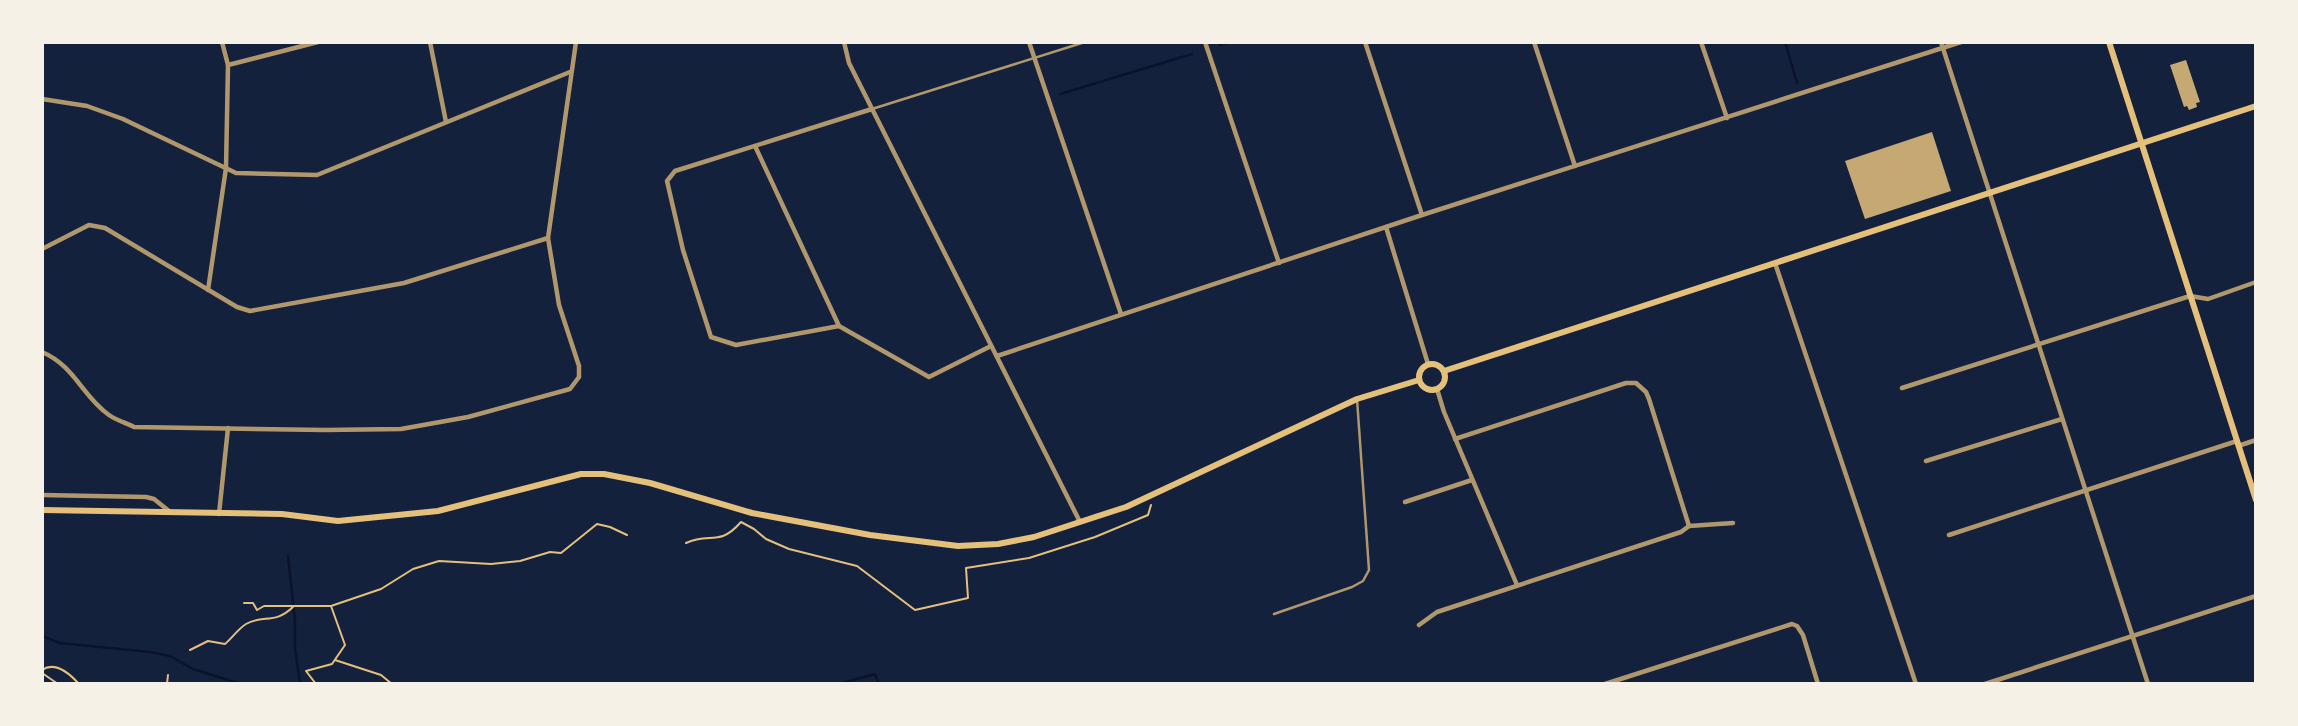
<svg xmlns="http://www.w3.org/2000/svg" width="2298" height="726" viewBox="0 0 2298 726" font-family="Karla,sans-serif">
<style>
.lines{fill:none;stroke-linecap:round;stroke-linejoin:round}
.stream{stroke:#0b132b;stroke-width:2.5}
.building{fill:#c6a872}
.path{stroke:#e5c07b;stroke-width:2}
.service{stroke:#b1986c;stroke-width:2.5}
.minor{stroke:#b1986c;stroke-width:4.5}
.secondary{stroke:#e5c07b;stroke-width:6}
</style>
<rect width="100%" height="100%" fill="#14213d"/>
<g class="lines">
<g class="stream">
<polyline points="1785,42 1797,83"/>
<polyline points="1220,45 1229,42"/>
<polyline points="1060,94 1192,54"/>
<polyline points="288,556 295,621 295,648 300,684"/>
<polyline points="42,636 60,643 150,652 170,656 193,669 241,684"/>
<polyline points="839,684 875,674 879,684"/>
</g>
</g>
<g class="building">
<polygon points="2186,60 2200,102 2196,103 2197,107 2189,110 2187,106 2184,107 2170,65"/>
<polygon points="1932,132 1951,191 1865,219 1845,161"/>
</g>
<g class="lines">
<g class="path">
<path d="M686,543C710,531 718,548 741,522L754,529L766,539L789,549L857,566L915,610L968,598L966,568L1029,558L1095,537L1148,515L1151,505"/>
<polyline points="244,603 253,603 257,610 264,606 331,606 345,645 332,664 306,671 316,684"/>
<polyline points="331,606 381,589 413,569 439,561 491,564 520,561 550,552 561,553 597,524 610,527 627,535"/>
<path d="M190,650L208,641L225,644C232,638 238,629 246,624C264,614 274,625 293,607"/>
<polyline points="335,660 381,675 392,684"/>
<path d="M42,670C55,661 70,674 79,684"/>
<polyline points="42,673 58,684"/>
<polyline points="167,684 168,675"/>
</g>
<g class="service">
<polyline points="872,109 1085,42"/>
<polyline points="1274,614 1352,587 1363,581 1369,570 1357,399"/>
</g>
<g class="minor">
<polyline points="430,42 446,122"/>
<polyline points="844,42 849,63 1080,522"/>
<polyline points="1029,42 1121,314"/>
<polyline points="1205,42 1279,263"/>
<polyline points="1365,42 1422,215"/>
<polyline points="1534,42 1575,166"/>
<polyline points="1701,42 1727,118"/>
<polyline points="1941,42 2148,684"/>
<polyline points="228,65 318,42"/>
<polyline points="42,99 87,106 123,119 236,173 317,175 570,72"/>
<polyline points="872,109 675,171 667,181 683,250 711,337 736,345 839,326 929,377 991,346"/>
<polyline points="755,146 839,326"/>
<polyline points="1386,227 1428,364"/>
<polyline points="42,249 89,225 105,228 237,307 250,311 404,283 548,238"/>
<polyline points="1775,263 1916,684"/>
<polyline points="208,290 226,168 228,65 222,42"/>
<path d="M42,352C75,366 82,396 109,415C116,420 126,423 134,427L325,430L401,429L468,417L570,389L579,377V366L559,305L548,238L576,42"/>
<polyline points="997,356 1422,215 1961,42"/>
<polyline points="1902,388 2190,296 2208,299 2256,282"/>
<polyline points="1437,389 1444,412 1517,585"/>
<polyline points="2238,446 2256,440"/>
<polyline points="1926,461 2062,419"/>
<polyline points="42,495 146,497 154,499 169,511"/>
<polyline points="1405,502 1472,480"/>
<polyline points="219,514 228,428"/>
<polyline points="1689,526 1733,523"/>
<polyline points="1949,535 2237,441"/>
<polyline points="1419,625 1437,612 1681,532 1689,526 1649,399 1646,392 1636,383 1626,383 1455,439"/>
<polyline points="1605,684 1792,624 1797,626 1803,635 1818,684"/>
<polyline points="1985,684 2256,596"/>
</g>
<g class="secondary">
<polyline points="2109,42 2256,500"/>
<circle cx="1432" cy="377" r="13"/>
<polyline points="1444,371 2256,106"/>
<polyline points="42,510 282,514 338,521 438,511 581,474 604,474 650,483 752,513 870,535 958,546 998,544 1034,537 1126,507 1357,399 1419,380"/>
</g>
</g>
<rect width="2298" height="726" fill="none" stroke="#f6f1e7" stroke-width="88"/>
</svg>
